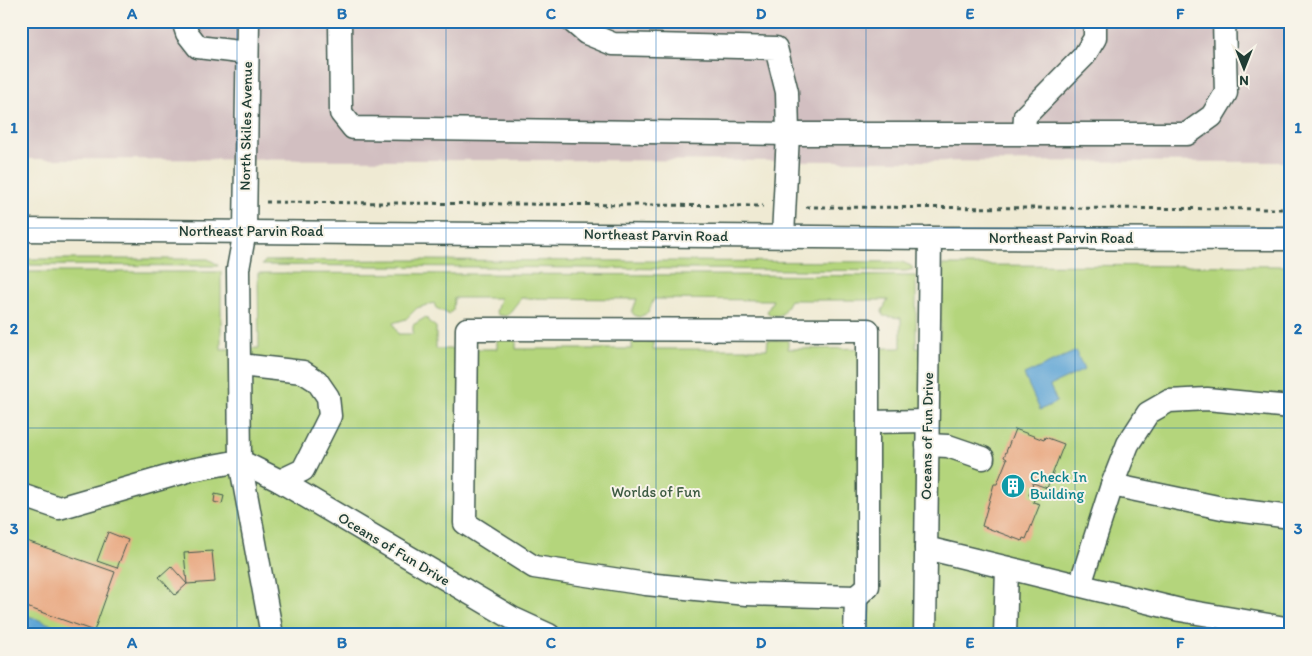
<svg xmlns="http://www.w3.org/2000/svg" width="1312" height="656" viewBox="0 0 1312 656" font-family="Itim,sans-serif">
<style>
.industrial{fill:#d2bfc1}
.green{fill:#b4d57c;stroke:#6a8958;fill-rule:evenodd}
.water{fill:#61a6d6;stroke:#407285}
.building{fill:#e9aa84}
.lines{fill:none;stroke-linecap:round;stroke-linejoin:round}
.minor-casing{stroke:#3e574c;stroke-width:25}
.path{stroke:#3e574c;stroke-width:3;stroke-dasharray:4 4;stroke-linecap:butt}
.minor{stroke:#fff;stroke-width:22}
.grid{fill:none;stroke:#1f6fb2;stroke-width:1;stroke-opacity:0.55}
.labels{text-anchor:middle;stroke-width:4;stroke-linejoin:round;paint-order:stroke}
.street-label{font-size:15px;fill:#1f3d34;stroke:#f7f3e8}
.culture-label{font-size:15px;fill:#0d838f;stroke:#f7f3e8;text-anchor:start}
.park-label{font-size:15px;fill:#3d5b42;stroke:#f7f3e8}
.neatline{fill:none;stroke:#1f6fb2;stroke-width:2}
.grid-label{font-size:16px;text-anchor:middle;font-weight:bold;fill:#1f6fb2}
</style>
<rect width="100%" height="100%" fill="#f7f3e8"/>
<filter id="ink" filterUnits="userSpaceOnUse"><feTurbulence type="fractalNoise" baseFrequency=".02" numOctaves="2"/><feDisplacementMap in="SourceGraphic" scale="10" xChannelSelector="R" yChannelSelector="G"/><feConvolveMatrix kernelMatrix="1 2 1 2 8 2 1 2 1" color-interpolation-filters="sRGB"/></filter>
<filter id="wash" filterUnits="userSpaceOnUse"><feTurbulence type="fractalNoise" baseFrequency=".0096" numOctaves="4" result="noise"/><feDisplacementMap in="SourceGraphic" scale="20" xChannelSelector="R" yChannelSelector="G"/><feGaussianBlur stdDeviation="1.12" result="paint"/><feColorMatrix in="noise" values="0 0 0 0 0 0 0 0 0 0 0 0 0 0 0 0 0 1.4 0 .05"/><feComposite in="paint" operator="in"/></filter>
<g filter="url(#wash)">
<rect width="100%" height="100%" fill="#efead3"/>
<polygon class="industrial" points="21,21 1291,21 1291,162 21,159"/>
<g class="green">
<polygon points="21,259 208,259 217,264 218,266 21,265"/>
<polygon points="401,260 902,262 911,266 913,269 906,271 262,265 265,261"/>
<path d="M942,265L1291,266V635H21V272H221V349L259,348L258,273L916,276V348L939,349L942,286L944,277ZM454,298H500L496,312L498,315L507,316L521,298L637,299L632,312L634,315L639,317L648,313L654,299L773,300L767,312L771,315L777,316L782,314L790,300H888L882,311L883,316L901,318V348L788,349V340H768L767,349H653V341L632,342V349H516V340L497,339V349H436V327L429,322L426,317L413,325V334H398L393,323L406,319L417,308L434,303L436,308L449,314L453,310Z"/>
</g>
<g class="water">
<polygon points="1076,351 1084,370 1050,386 1057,402 1040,410 1024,375"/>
<polygon points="21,613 78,635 21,635"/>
</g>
<g id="blocks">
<g class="building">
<polygon points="1015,429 1044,440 1045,437 1064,444 1047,488 1033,483 1029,495 1035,498 1033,502 1040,504 1026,539 1023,538 1022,541 982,526 994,484 997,484 1007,459 1004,457"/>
<polygon points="215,494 224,496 222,504 214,502"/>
<polygon points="108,532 128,540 117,568 97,561"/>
<polygon points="21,539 115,572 94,631 21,605"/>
<polygon points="212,551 215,582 187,584 184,553"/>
<polygon points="171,566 187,584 175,595 159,577"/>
</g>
</g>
</g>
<g filter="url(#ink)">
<use href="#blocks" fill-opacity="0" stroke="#3e574c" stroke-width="1"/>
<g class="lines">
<g class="minor-casing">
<g id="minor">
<polyline points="183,21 187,33 198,47 247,53"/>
<polyline points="248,21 245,231 238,269 240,461 272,635"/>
<polyline points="340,21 341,113 353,128 788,134 1187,134 1212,116 1226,93 1224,21"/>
<polyline points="572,21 586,33 613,44 776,48 787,92 788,134 783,236"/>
<polyline points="1024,134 1025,116 1084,56 1095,38 1095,21"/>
<polyline points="21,230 930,238 1291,239"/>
<polygon points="467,329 868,330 868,586 856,597 746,594 646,584 534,567 465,523"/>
<polyline points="240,365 303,372 317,381 328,397 330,416 303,470 280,481"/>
<polyline points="869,422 927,421"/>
<polyline points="927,445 948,446 983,458"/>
<polyline points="240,461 280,481 512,618 549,635"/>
<polyline points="1112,485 1227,509 1291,517"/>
<polyline points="21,495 59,508 191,470 240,461"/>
<polyline points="926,548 1180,610 1291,629"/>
<polyline points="1080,585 1112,485 1128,444 1148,413 1169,401 1207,399 1291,407"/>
<polyline points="855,635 856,597"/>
<polyline points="925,635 930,238"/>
<polyline points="1005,635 1007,568"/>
</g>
</g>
<g class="path">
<polyline points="266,202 763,206"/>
<polyline points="806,207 1291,209"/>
</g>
<use href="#minor" class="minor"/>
</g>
</g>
<path class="grid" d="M237,21V635M446,21V635M656,21V635M866,21V635M1075,21V635M21,228H1291M21,428H1291"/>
<defs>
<g id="building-disc" transform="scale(1.25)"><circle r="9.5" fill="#0f9aa8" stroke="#f7f3e8"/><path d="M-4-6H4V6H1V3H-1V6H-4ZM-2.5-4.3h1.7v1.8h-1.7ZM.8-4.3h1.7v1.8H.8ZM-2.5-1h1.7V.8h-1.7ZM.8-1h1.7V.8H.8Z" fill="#fff"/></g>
</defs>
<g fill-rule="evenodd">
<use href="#building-disc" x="1013" y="486"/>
</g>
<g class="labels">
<g class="street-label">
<text transform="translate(246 126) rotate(-89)" y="5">North Skiles Avenue</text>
<text x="251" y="236">Northeast Parvin Road</text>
<text transform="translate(656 235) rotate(1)" y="5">Northeast Parvin Road</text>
<text x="1061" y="243">Northeast Parvin Road</text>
<text transform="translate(927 436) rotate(-89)" y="5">Oceans of Fun Drive</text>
<text transform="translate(394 549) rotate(31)" y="5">Oceans of Fun Drive</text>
</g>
<g class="culture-label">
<text x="1030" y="482">Check In<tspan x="1030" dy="17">Building</tspan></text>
</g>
<g class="park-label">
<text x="656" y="497">Worlds of Fun</text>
</g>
</g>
<rect width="1312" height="656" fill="none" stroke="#f7f3e8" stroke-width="55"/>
<g transform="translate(1244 68) rotate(180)" stroke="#f7f3e8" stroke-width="4" paint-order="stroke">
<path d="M0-4L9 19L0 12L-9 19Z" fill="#1f3d34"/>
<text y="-8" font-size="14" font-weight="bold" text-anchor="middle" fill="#1f3d34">N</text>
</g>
<rect x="28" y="28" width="1256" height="600" class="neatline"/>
<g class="grid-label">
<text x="132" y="19">A</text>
<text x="342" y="19">B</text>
<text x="551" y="19">C</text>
<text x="761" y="19">D</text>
<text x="970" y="19">E</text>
<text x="1180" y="19">F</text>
<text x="14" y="133">1</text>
<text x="1298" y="133">1</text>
<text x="14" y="334">2</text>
<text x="1298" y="334">2</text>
<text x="14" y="534">3</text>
<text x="1298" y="534">3</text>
<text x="132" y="648">A</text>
<text x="342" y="648">B</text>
<text x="551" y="648">C</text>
<text x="761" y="648">D</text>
<text x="970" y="648">E</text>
<text x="1180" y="648">F</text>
</g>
</svg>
